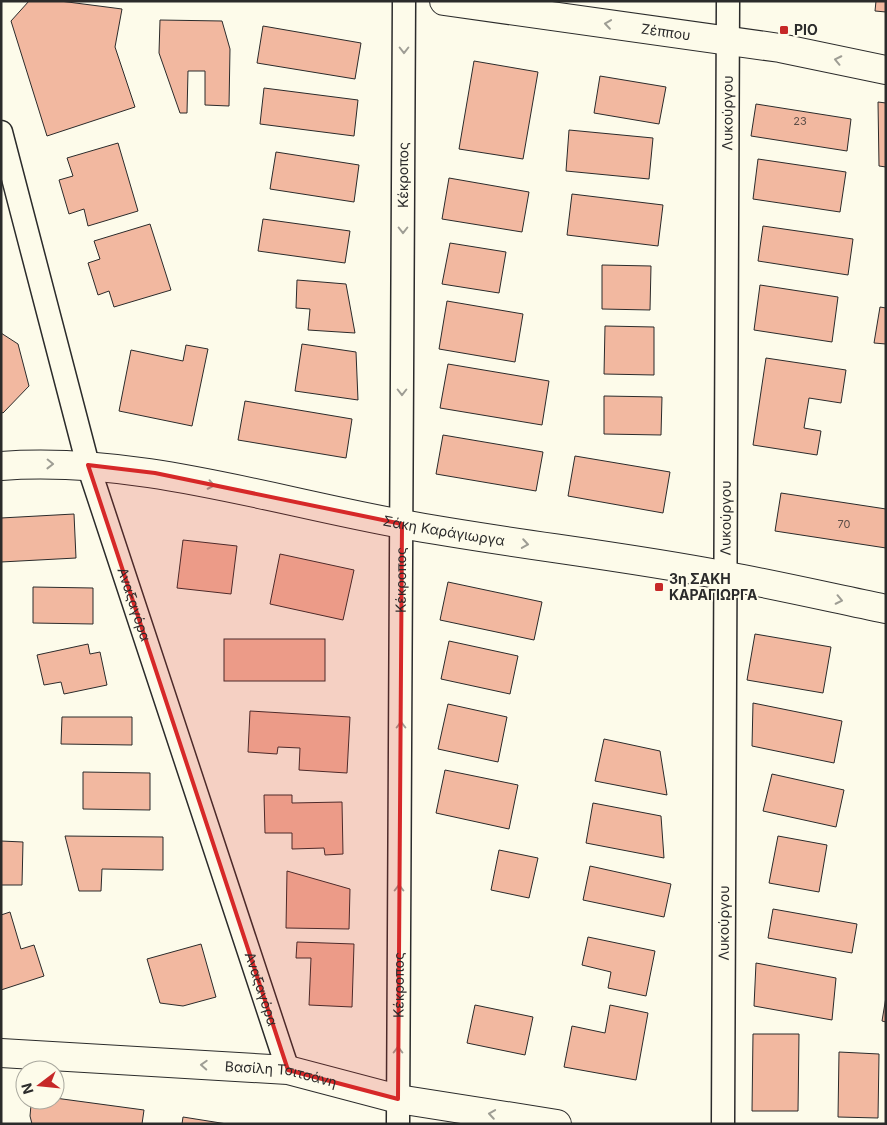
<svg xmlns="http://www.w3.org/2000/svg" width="887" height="1125" viewBox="0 0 887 1125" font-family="Inter,sans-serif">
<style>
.building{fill:#f2b8a0;stroke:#2b2b2b}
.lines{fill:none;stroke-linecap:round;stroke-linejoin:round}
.minor-casing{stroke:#2b2b2b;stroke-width:25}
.tertiary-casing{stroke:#2b2b2b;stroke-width:30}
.secondary-casing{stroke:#2b2b2b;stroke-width:30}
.minor{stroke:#fdfbea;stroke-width:22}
.tertiary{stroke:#fdfbea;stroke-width:28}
.secondary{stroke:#fdfbea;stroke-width:28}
.oneway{stroke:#9e9d94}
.marked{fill:#d62828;fill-opacity:0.2;stroke:#d62828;stroke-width:4;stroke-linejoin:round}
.poi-dot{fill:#c62828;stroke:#fdfbea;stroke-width:2}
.labels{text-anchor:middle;stroke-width:4;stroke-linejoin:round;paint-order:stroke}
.number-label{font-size:11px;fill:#5d4e48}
.poi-label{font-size:14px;font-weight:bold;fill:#2b2b2b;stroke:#fdfbea;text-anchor:start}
.street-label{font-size:14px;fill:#2b2b2b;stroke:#fdfbea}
</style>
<rect width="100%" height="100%" fill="#fdfbea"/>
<g class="building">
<polygon points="29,1 60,1 122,9 115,47 135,107 47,136 11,21"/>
<polygon points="876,1 886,1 886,12 875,11"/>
<polygon points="160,20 222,21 230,49 229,106 205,105 205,71 188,71 187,113 180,113 159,53"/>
<polygon points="263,26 361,43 355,79 257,63"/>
<polygon points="474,61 538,72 523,159 459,149"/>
<polygon points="600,76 666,87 659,124 594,113"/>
<polygon points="264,88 358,100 354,136 260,124"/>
<polygon points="878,102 886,103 886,167 879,166"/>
<polygon points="756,104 851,119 847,151 751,136"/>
<polygon points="569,130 653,138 649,179 566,171"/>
<polygon points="118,143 138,211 88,226 84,209 69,214 59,180 73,176 67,158"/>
<polygon points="276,152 359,165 354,202 270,189"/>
<polygon points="758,159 846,172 840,212 753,199"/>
<polygon points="449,178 529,192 522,232 442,219"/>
<polygon points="572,194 663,205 658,246 567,235"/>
<polygon points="263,219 350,231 345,263 258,251"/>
<polygon points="150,224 171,290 114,307 109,291 98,295 88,263 100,259 94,241"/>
<polygon points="763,226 853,239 848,275 758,261"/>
<polygon points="450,243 506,252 499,293 442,284"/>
<polygon points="602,265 651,266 650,310 602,309"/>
<polygon points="297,280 346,284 355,333 308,330 310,309 296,308"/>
<polygon points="760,285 838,297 832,342 754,330"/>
<polygon points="447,301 523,314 515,362 439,349"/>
<polygon points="880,307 886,308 886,344 874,343"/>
<polygon points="605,326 654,327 654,375 604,374"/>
<polygon points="1,333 18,344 29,386 3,413 1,412"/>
<polygon points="302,344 356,352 358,400 295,391"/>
<polygon points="186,345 208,349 192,426 119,411 131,350 183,361"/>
<polygon points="766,358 846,370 841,403 809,398 804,428 821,431 817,455 753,445"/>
<polygon points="448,364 549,381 542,425 440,408"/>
<polygon points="604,396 662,397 661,435 604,434"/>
<polygon points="245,401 352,419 346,458 238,440"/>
<polygon points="443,435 543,452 536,491 436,474"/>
<polygon points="575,456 670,472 663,513 568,496"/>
<polygon points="781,493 886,509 886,548 775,531"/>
<polygon points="74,514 76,558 1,562 1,518"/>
<polygon points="183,540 237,546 231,594 177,588"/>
<polygon points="280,554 354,570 343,620 270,604"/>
<polygon points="448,582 542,602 534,640 440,620"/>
<polygon points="33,587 93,588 93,624 33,623"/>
<polygon points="755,634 831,647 823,693 747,680"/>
<rect x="224" y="639" width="101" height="42"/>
<polygon points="449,641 518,656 510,694 441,679"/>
<polygon points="88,644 90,654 100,652 107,685 64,694 61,682 44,685 37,655"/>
<polygon points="753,703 842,721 834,763 752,746"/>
<polygon points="448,704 507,717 498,762 438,749"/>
<polygon points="250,711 350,717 347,773 299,770 300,748 278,747 277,754 248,752"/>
<polygon points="62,717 132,717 132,745 61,744"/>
<polygon points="604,739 660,751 667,795 595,781"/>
<polygon points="445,770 518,785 509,829 436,813"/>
<polygon points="83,772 150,773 150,810 83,809"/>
<polygon points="772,774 844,790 836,827 763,811"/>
<polygon points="264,795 292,795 292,803 342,802 343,854 325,855 324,848 292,849 292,833 265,833"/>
<polygon points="593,803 661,816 664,858 586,843"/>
<polygon points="65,836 163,837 163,870 102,869 101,891 79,891"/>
<polygon points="778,836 827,845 819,892 769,883"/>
<polygon points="1,841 23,842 22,885 1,885"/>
<polygon points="499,850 538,858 529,898 491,890"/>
<polygon points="590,866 671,884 664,917 583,900"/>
<polygon points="287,871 350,889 349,929 286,928"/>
<polygon points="773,909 857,924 852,953 768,938"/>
<polygon points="10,912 21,949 34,945 44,976 1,990 1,915"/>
<polygon points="588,937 655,951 646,996 608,988 611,972 582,965"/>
<polygon points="297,942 354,944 352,1007 309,1005 311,958 296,958"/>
<polygon points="201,944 216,997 183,1006 160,1003 147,959"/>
<polygon points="756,963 836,978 832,1020 754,1006"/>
<polygon points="886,997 886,1022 882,1021"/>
<polygon points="475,1005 533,1017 525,1055 467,1043"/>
<polygon points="610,1005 648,1013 636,1080 564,1067 572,1026 605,1033"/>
<polygon points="753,1034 799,1034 798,1111 752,1111"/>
<polygon points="839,1052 879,1054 878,1118 838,1117"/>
<polygon points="55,1098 144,1110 142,1124 32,1124 30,1116 31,1105 38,1100 55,1100"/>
<polygon points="183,1117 227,1124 182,1124"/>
</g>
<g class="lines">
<g class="minor-casing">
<g id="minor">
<path id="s1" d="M1,132L88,465L288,1070"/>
<path id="s2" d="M398,1124L404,1"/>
<path id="s3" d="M723,1124L728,1"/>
</g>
</g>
<g class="tertiary-casing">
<g id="tertiary">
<path id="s4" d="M1,466C136,456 270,500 402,524C510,544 619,555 727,576C780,586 833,598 886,609"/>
<path id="s5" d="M1,1053L288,1070L398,1099L557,1124"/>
</g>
</g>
<g class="secondary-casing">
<g id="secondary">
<path id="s6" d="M444,1L780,48L886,70"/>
</g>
</g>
<use href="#minor" class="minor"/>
<use href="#tertiary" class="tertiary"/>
<use href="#secondary" class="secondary"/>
</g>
<defs><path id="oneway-chevron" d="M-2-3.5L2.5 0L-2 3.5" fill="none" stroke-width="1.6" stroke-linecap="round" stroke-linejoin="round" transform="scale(1.25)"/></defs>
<g class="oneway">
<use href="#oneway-chevron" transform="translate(608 24) rotate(-172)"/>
<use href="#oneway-chevron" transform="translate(404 50) rotate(90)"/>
<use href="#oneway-chevron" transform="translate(838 60) rotate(-168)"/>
<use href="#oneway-chevron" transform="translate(403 230) rotate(90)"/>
<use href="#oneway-chevron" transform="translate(402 392) rotate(90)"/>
<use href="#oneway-chevron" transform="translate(50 464) rotate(1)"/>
<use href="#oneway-chevron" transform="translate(211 485) rotate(12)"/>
<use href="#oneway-chevron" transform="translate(525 544) rotate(9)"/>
<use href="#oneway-chevron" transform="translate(839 600) rotate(12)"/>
<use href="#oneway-chevron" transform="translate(401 725) rotate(-90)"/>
<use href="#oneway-chevron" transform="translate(399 888) rotate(-90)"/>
<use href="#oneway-chevron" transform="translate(398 1050) rotate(-90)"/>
<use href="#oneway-chevron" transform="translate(204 1065) rotate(-177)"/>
<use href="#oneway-chevron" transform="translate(492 1114) rotate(-171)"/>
</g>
<path class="marked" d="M88,465L155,473L402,524L398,1099L288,1070Z"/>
<g class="poi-dot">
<rect x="779" y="25" width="10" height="10" rx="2.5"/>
<rect x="654" y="582" width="10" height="10" rx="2.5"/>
</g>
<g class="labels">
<g class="number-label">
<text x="800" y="125">23</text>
<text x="844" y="528">70</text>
</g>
<g class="poi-label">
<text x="794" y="35">ΡΙΟ</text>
<text x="669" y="584">3η ΣΑΚΗ<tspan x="669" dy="16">ΚΑΡΑΓΙΩΡΓΑ</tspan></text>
</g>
<g class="street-label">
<text dy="5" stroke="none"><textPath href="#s6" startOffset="224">Ζέππου</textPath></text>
<text dy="5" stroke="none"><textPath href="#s3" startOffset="1011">Λυκούργου</textPath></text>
<text dy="5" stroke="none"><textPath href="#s2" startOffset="949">Κέκροπος</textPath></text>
<text dy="5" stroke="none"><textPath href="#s3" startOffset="606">Λυκούργου</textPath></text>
<text dy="5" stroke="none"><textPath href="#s4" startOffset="449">Σάκη Καράγιωργα</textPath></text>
<text dy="5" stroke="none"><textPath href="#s2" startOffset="544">Κέκροπος</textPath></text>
<text dy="5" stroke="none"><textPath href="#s1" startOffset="491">Αναξαγόρα</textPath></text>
<text dy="5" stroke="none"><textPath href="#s3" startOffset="201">Λυκούργου</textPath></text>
<text dy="5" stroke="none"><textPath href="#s2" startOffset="139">Κέκροπος</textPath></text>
<text dy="5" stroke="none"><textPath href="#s1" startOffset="896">Αναξαγόρα</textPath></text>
<text dy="5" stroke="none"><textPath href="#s5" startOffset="281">Βασίλη Τσιτσάνη</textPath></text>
</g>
</g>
<rect width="887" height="1125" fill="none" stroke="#2b2b2b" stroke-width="5"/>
<g transform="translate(40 1085) rotate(254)"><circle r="24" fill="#fdfbea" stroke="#a9a89e"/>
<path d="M0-4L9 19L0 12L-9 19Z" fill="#c62828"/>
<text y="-8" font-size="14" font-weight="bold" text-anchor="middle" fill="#2b2b2b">N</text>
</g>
</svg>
